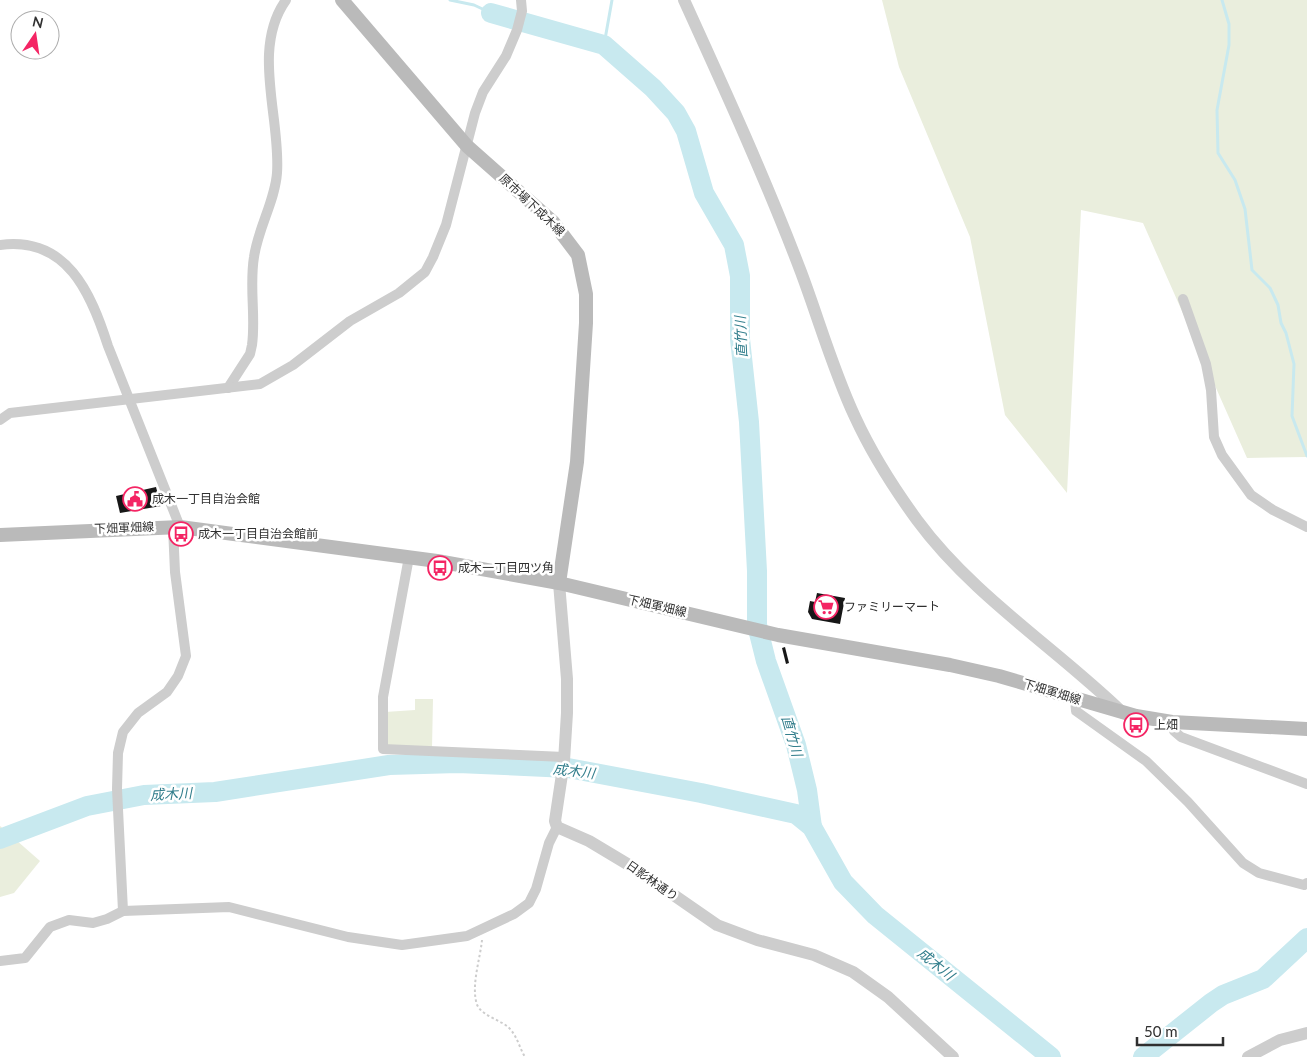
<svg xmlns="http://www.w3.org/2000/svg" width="1307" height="1057" viewBox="0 0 1307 1057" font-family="Lato,'Noto Sans JP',sans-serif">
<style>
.green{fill:#eaeedd}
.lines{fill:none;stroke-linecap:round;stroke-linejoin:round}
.stream{stroke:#c8e9ef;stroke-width:3}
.river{stroke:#c8e9ef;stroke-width:20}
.building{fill:#171717}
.path{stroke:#cdcdcd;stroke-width:2;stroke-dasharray:2.5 2.5;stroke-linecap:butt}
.minor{stroke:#cdcdcd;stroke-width:10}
.tertiary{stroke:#cdcdcd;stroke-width:12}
.secondary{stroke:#bababa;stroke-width:14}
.labels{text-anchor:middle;stroke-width:5;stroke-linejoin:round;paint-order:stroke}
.street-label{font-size:12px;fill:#303030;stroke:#fff}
.poi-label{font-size:12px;fill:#303030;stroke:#fff;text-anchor:start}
.water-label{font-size:14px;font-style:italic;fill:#327e8c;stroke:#fff}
</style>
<rect width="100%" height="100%" fill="#fff"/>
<g class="green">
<polygon points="882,0 1307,0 1307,457 1247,458 1143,223 1081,210 1067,493 1005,415 970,237 899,67"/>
<polygon points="415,699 433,699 432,748 387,747 385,712 415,710"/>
<polygon points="0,826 40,861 14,893 0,897"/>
</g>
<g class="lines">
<g class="stream">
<polyline points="450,0 474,5 491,13"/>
<polyline points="1222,0 1229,24 1229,45 1217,110 1218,153 1235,180 1245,209 1252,270 1270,288 1278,305 1281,323 1286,333 1294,364 1292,416 1307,456"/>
<polyline points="604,45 612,0"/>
</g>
<g class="river">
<polyline points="491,13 604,45 653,88 676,113 686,131 704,193 734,245 740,276 740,339 749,422 757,571 757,625 766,661 796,745 807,790 812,827"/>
<polyline points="0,839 87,806 144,795 215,792 389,765 458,763 568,768 701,793 796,814 812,827 843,882 875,915 1051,1057"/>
<polyline points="1143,1057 1211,1003 1223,995 1263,979 1307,938"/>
</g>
</g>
<g class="building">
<polygon points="156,487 161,506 120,513 116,496"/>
<polygon points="817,593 845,598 840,624 812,619 808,612 810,601 815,602"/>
<polygon points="785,647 789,663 786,664 782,648"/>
</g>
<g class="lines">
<path class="path" d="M482,940C480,959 472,983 476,1001C478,1015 499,1019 508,1027C517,1035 519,1047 525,1057"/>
<g class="minor">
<path d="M0,245C67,236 91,293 108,346L180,527"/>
<polyline points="1183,299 1206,364 1211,390 1214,437 1222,455 1251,495 1273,510 1307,527"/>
<path d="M228,388L250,354L252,345C256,316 249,287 254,257C258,228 275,201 277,173C281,118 251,49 286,0"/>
<polyline points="0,420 10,413 260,384 293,365 350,321 399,293 425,272 433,257 446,225 475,113 483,92 506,56 517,30 522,11 521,0"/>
<polyline points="409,557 383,697 383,749 564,757"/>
<polyline points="1075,699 1076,711 1146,761 1188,802 1243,863 1259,873 1304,885 1307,883"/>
<polyline points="1172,722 1174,731 1181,737 1307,784"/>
<polyline points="123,911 229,907 348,937 402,945 467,936 514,914 529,903 536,889 549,843 557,827"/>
<polyline points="0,961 25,958 50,927 69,920 93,923 107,919 123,911 117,789 118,753 123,732 138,713 167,692 178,676 186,656 175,572 173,527"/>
</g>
<g class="tertiary">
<path d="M684,0C725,90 766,180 801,272C819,320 833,370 855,417C872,454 893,487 917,520C973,596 1056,648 1123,713"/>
<polyline points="559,583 567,679 567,713 564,761 555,821 557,827 589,841 639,871 717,925 757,940 814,955 853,972 888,997 953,1057"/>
<polyline points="1248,1057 1280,1040 1307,1033"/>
</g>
<g class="secondary">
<polyline points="342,0 467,146 553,222 578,255 586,294 586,323 577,462 559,583"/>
<polyline points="0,535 180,527 437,561 559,583 778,635 950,665 999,676 1136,716 1172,722 1307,729"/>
</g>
</g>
<defs>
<g id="civic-ring" transform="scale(1.25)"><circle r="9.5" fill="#fff" stroke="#f42564" stroke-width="1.5"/><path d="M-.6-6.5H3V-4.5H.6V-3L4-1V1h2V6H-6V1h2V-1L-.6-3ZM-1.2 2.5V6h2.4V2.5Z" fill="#f42564"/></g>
<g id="bus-ring" transform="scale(1.25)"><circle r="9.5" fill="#fff" stroke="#f42564" stroke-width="1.5"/><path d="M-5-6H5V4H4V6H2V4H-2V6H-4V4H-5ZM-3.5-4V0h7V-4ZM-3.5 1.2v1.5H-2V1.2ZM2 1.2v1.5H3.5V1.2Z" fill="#f42564"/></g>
<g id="supermarket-ring" transform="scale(1.25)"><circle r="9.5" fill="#fff" stroke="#f42564" stroke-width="1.5"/><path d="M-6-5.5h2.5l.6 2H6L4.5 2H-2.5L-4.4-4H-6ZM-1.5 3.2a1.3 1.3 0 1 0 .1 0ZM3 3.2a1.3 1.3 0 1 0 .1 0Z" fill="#f42564"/></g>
</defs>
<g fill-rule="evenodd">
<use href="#civic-ring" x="135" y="499"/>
<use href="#bus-ring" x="181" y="534"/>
<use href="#bus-ring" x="440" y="568"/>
<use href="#supermarket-ring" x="826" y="607"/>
<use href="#bus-ring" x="1136" y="725"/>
</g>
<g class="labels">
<g class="street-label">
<text transform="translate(532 205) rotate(43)" y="4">原市場下成木線</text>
<text transform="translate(124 528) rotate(-2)" y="4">下畑軍畑線</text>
<text transform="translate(657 606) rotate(13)" y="4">下畑軍畑線</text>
<text transform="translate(1052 692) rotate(17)" y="4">下畑軍畑線</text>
<text transform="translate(652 881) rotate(35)" y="4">日影林通り</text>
</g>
<g class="poi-label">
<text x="152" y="503">成木一丁目自治会館</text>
<text x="198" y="538">成木一丁目自治会館前</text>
<text x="458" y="572">成木一丁目四ツ角</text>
<text x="844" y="611">ファミリーマート</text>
<text x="1154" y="729">上畑</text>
</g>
<g class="water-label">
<text transform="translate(741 337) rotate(-93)" y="5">直竹川</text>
<text transform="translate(792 736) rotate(74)" y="5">直竹川</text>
<text transform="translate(574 771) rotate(7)" y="5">成木川</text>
<text transform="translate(171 794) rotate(-3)" y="5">成木川</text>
<text transform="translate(936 964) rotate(39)" y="5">成木川</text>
</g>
</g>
<g transform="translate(35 35) rotate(13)"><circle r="24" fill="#ffffff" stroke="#acacac"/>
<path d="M0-4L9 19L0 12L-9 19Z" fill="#f42564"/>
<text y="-8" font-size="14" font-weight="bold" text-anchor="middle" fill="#303030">N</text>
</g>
<path d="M1137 1037v8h86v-8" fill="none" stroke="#303030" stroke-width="2.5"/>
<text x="1144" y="1037" font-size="15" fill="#303030" stroke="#ffffff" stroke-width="4" paint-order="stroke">50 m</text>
</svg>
